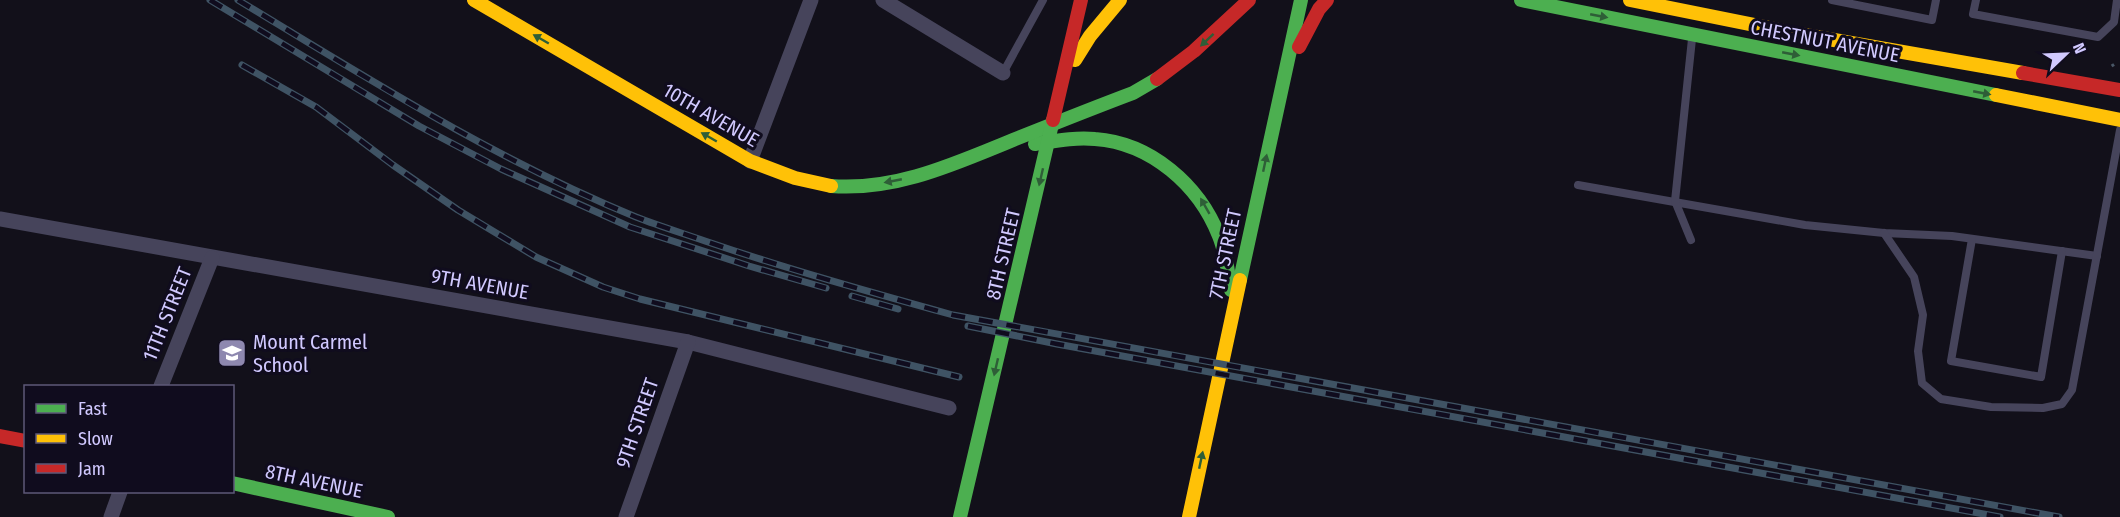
<svg xmlns="http://www.w3.org/2000/svg" width="2120" height="517" viewBox="0 0 2120 517" font-family="'Fira Sans Condensed',sans-serif">
<style>
.lines{fill:none;stroke-linecap:round;stroke-linejoin:round}
.path{stroke:#495766;stroke-width:3;stroke-dasharray:3 4.5;stroke-linecap:butt}
.lane{stroke:#46445b;stroke-width:8}
.street{stroke:#46445b;stroke-width:15}
.fast{stroke:#4caf50;stroke-width:14}
.slow{stroke:#ffc107;stroke-width:14}
.jam{stroke:#c62828;stroke-width:14}
.rail-casing{stroke:#3f5364;stroke-width:7}
.rail{stroke:#100c1e;stroke-width:4.5;stroke-dasharray:14;stroke-linecap:butt}
.oneway{fill:#2e5e37}
.labels{text-anchor:middle;stroke-width:6;stroke-linejoin:round;paint-order:stroke}
.street-label{font-size:20px;fill:#d1c9ff;stroke:#100c1e}
.poi-label{font-size:20px;fill:#d1c9ff;stroke:#100c1e;text-anchor:start}
</style>
<rect width="100%" height="100%" fill="#12101a"/>
<g class="lines">
<polyline class="path" points="2112,64 2114,67"/>
<g class="lane">
<polyline points="1832,0 1932,20 1936,0"/>
<polyline points="1976,0 1973,14 2098,37 2114,22 2117,0"/>
<polyline points="1003,73 1043,0"/>
<polyline points="1578,185 1805,225 1884,233 1952,236 2097,256"/>
<polyline points="1884,233 1914,277 1923,315 1918,351 1922,383 1941,399 1991,407 2043,408 2062,404 2072,390 2120,130"/>
<polyline points="1972,239 1951,361 2041,377 2062,251"/>
<polyline points="1691,240 1675,201 1692,39"/>
</g>
<g class="street">
<polyline points="883,0 1003,73"/>
<polyline points="750,161 811,0"/>
<polyline points="0,219 688,342 949,408"/>
<polyline points="161,386 212,258"/>
<polyline points="111,517 120,492"/>
<polyline points="626,517 688,342"/>
</g>
<g class="fast">
<polyline points="1521,0 1996,95"/>
<path d="M1035,144C1055,141 1075,137 1095,139C1151,143 1199,185 1219,236C1226,253 1228,272 1231,290"/>
<path d="M831,186C896,191 954,164 1013,140C1053,124 1093,108 1133,93L1157,79"/>
<polyline points="1240,280 1301,0"/>
<polyline points="232,483 388,517"/>
<polyline points="960,517 1053,120"/>
</g>
<g class="slow">
<polyline points="474,0 750,161 795,178 831,186"/>
<polyline points="1630,0 1794,33 2023,73"/>
<polyline points="1075,60 1090,36 1120,0"/>
<polyline points="1996,95 2120,120"/>
<polyline points="1189,517 1240,280"/>
</g>
<g class="jam">
<polyline points="1299,47 1319,9 1327,0"/>
<polyline points="2023,73 2120,90"/>
<polyline points="1157,79 1194,51 1249,0"/>
<polyline points="1053,120 1081,0"/>
<polyline points="0,436 26,441"/>
</g>
<g class="rail-casing">
<g id="rail">
<polyline points="210,0 419,126 501,169 630,227 749,266 826,288"/>
<path d="M238,0C367,78 496,160 636,217C659,226 682,233 705,241C787,269 870,292 953,315L2059,517"/>
<polyline points="242,65 316,107 393,165 458,210 536,257 603,287 640,299 959,377"/>
<polyline points="852,296 898,309"/>
<polyline points="968,326 1057,344 2000,517"/>
</g>
</g>
<use href="#rail" class="rail"/>
</g>
<defs><path id="oneway-solid" d="M-6-.8H1V-3.2L6.5 0L1 3.2V.8H-6Z" transform="scale(1.5)"/></defs>
<g class="oneway">
<use href="#oneway-solid" transform="translate(1599 16) rotate(11)"/>
<use href="#oneway-solid" transform="translate(541 39) rotate(-150)"/>
<use href="#oneway-solid" transform="translate(1207 40) rotate(137)"/>
<use href="#oneway-solid" transform="translate(1791 54) rotate(11)"/>
<use href="#oneway-solid" transform="translate(1982 93) rotate(11)"/>
<use href="#oneway-solid" transform="translate(709 137) rotate(-150)"/>
<use href="#oneway-solid" transform="translate(1265 163) rotate(-78)"/>
<use href="#oneway-solid" transform="translate(1041 177) rotate(103)"/>
<use href="#oneway-solid" transform="translate(893 181) rotate(169)"/>
<use href="#oneway-solid" transform="translate(1205 206) rotate(-120)"/>
<use href="#oneway-solid" transform="translate(996 367) rotate(103)"/>
<use href="#oneway-solid" transform="translate(1201 460) rotate(-78)"/>
</g>
<defs>
<g id="school-square" transform="scale(1.5)"><rect x="-9" y="-9" width="18" height="18" rx="4" fill="#8e88af" stroke="#100c1e"/><path d="M0-5L7-2L0 1L-7-2ZM-4 1L0 2.5L4 1V4Q0 6-4 4Z" fill="#fff"/></g>
</defs>
<g fill-rule="evenodd">
<use href="#school-square" x="232" y="353"/>
</g>
<g class="labels">
<g class="street-label">
<text transform="translate(1825 41) rotate(11)" y="7">CHESTNUT AVENUE</text>
<text transform="translate(711 115) rotate(30)" y="7">10TH AVENUE</text>
<text transform="translate(1003 254) rotate(-77)" y="7">8TH STREET</text>
<text transform="translate(1225 254) rotate(-78)" y="7">7TH STREET</text>
<text transform="translate(480 284) rotate(10)" y="7">9TH AVENUE</text>
<text transform="translate(167 314) rotate(-68)" y="7">11TH STREET</text>
<text transform="translate(637 423) rotate(-71)" y="7">9TH STREET</text>
<text transform="translate(314 481) rotate(12)" y="7">8TH AVENUE</text>
</g>
<g class="poi-label">
<text x="253" y="349">Mount Carmel<tspan x="253" dy="23">School</tspan></text>
</g>
</g>
<rect x="24" y="385" width="210" height="108" fill="#100c1e" stroke="#5d5878" stroke-width="1.5"/>
<rect x="36" y="404" width="30" height="9" fill="#4caf50" stroke="#5d5878" stroke-width="1.5"/>
<text x="78" y="415" font-size="18" fill="#d1c9ff">Fast</text>
<rect x="36" y="434" width="30" height="9" fill="#ffc107" stroke="#5d5878" stroke-width="1.5"/>
<text x="78" y="445" font-size="18" fill="#d1c9ff">Slow</text>
<rect x="36" y="464" width="30" height="9" fill="#c62828" stroke="#5d5878" stroke-width="1.5"/>
<text x="78" y="475" font-size="18" fill="#d1c9ff">Jam</text>
<g transform="translate(2066 54) rotate(67)" stroke="#100c1e" stroke-width="4.5" paint-order="stroke">
<path d="M0-4.5L10 22L0 15L-10 22Z" fill="#d1c9ff"/>
<text y="-9" font-size="16" font-weight="bold" text-anchor="middle" fill="#d1c9ff">N</text>
</g>
</svg>
